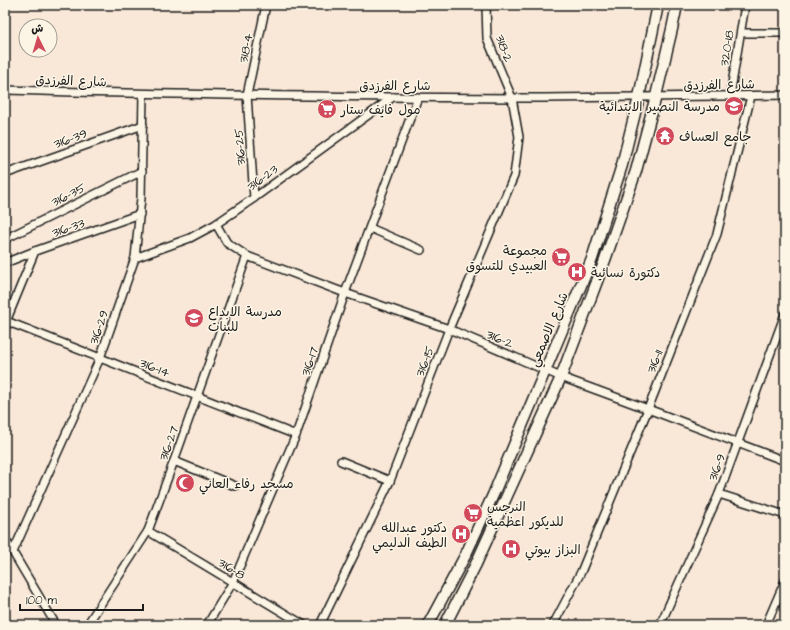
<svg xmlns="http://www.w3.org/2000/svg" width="790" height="630" viewBox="0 0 790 630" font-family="'Architects Daughter','Playpen Sans Arabic',sans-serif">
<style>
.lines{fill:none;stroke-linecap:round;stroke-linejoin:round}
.street-casing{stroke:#1c1c1c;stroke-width:10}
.secondary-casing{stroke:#1c1c1c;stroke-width:13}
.street{stroke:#fcf5e5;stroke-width:7}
.secondary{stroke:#fcf5e5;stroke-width:10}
.labels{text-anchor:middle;stroke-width:3;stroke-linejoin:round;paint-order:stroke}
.street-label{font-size:13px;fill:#1c1c1c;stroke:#fcf5e5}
.poi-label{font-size:13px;fill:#1c1c1c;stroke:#fcf5e5;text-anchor:start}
</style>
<rect width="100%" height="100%" fill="#f9e8d8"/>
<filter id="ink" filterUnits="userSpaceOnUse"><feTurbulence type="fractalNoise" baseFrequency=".025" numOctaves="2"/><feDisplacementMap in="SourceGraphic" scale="8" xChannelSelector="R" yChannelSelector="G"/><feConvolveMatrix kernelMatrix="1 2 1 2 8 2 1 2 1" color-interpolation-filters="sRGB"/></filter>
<g filter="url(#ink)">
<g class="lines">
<g class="street-casing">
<g id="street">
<polyline points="741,33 785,33"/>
<path d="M5,90C174,95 342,97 511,98C602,98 694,96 785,95"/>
<polyline points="730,96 745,5"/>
<polyline points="5,174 143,125"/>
<polyline points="254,198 247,95 266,5"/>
<polyline points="216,224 227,243 247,256 345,293 449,329 561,377 648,409 785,461"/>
<polyline points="370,228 421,250"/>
<polyline points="5,239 142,171"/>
<polyline points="135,258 190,238 216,224 254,198 393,97"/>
<polyline points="5,263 35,251 140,214"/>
<polyline points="6,321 296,435"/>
<polyline points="5,324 35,251"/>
<polyline points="174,461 235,486"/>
<polyline points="341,461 390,481"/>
<polyline points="719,494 785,515"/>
<polyline points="148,531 304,625"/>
<polyline points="5,539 56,625"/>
<polyline points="13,552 100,358 135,258 141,198 143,94"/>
<polyline points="87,625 148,531 174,461 247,256"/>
<polyline points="207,625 233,582 296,435 345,293 418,97"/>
<polyline points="320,625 390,481 449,329 514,176 519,137 512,98 487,38 486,5"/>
<polyline points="553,625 581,572 648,409 717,234 751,96"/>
<polyline points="660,625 719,494 785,314"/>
<polyline points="766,625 785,581"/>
</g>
</g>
<g class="secondary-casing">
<g id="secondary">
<polyline points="428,625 466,554 493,495 592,259 622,165 639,97 658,5"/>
<polyline points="445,625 476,564 561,377 605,260 636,171 656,96 672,29 677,5"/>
</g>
</g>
<use href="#street" class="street"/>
<use href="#secondary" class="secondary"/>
</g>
</g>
<defs>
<g id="school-disc" transform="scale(1)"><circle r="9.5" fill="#d1495b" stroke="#fcf5e5"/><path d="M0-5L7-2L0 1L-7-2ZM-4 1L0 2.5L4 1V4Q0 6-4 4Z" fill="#fff"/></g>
<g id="supermarket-disc" transform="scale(1)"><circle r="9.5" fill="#d1495b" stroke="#fcf5e5"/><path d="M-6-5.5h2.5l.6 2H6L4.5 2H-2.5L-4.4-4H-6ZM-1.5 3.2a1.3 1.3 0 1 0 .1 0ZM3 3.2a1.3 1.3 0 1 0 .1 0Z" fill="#fff"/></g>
<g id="temple-disc" transform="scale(1)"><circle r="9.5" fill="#d1495b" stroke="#fcf5e5"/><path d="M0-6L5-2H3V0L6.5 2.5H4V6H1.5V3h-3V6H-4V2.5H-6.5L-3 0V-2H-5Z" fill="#fff"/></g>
<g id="hospital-disc" transform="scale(1)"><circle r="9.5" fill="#d1495b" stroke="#fcf5e5"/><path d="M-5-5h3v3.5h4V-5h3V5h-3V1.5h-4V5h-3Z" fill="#fff"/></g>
<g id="mosque-disc" transform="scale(1)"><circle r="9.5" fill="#d1495b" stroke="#fcf5e5"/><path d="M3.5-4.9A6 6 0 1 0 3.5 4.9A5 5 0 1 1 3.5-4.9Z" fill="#fff"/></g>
</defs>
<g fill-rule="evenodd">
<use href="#school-disc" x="734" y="106"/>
<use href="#supermarket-disc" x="327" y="109"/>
<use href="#temple-disc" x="665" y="136"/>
<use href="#supermarket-disc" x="561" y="257"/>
<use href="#hospital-disc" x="577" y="272"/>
<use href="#school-disc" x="194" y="318"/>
<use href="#mosque-disc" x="185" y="483"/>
<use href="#supermarket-disc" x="473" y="513"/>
<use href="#hospital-disc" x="461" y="534"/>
<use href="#hospital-disc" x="511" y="549"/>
</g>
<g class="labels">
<g class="street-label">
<text transform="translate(245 48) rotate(-79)" y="5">318-4</text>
<text transform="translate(505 48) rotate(70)" y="5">318-2</text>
<text transform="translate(726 48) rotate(-81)" y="5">320-18</text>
<text transform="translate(71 80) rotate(2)" y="5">شارع الفرزدق</text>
<text transform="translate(719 84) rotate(-1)" y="5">شارع الفرزدق</text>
<text x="395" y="90">شارع الفرزدق</text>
<text transform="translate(70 138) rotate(-20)" y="5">316-39</text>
<text transform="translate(239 147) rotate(-94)" y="5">316-25</text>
<text transform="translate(262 177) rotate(-36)" y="5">316-23</text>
<text transform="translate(68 194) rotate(-27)" y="5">316-35</text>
<text transform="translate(68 227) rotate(-19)" y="5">316-33</text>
<text transform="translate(98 327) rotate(-71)" y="5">316-29</text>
<text transform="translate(548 329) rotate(-67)" y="5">شارع الاصمعي</text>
<text transform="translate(500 338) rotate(23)" y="5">316-2</text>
<text transform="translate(309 361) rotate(-71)" y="5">316-17</text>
<text transform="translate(424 361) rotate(-69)" y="5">316-15</text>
<text transform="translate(654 361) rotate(-68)" y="5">316-11</text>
<text transform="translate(155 367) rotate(21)" y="5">316-14</text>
<text transform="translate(168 443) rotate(-70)" y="5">316-27</text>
<text transform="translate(716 467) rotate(-69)" y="5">316-9</text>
<text transform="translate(232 568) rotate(31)" y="5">316-8</text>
</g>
<g class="poi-label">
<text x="720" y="111" text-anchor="end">مدرسة النصير الابتدائية</text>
<text x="341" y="114">مول فايف ستار</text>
<text x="679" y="141">جامع العساف</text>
<text x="547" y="255" text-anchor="end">مجموعة<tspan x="547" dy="15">العبيدي للتسوق</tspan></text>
<text x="591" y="277">دكتورة نسائية</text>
<text x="208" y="316">مدرسة الابداع<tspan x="208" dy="15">للبنات</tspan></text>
<text x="199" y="488">مسجد رفاء العاني</text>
<text x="487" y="511">النرجس<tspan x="487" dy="15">للديكور اعظمية</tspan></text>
<text x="447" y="532" text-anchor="end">دكتور عبدالله<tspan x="447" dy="15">الطيف الدليمي</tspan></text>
<text x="525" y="554">البزاز بيوتي</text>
</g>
</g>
<rect width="790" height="630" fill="none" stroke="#fcf5e5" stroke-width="20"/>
<rect x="10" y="10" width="770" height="610" fill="none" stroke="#1c1c1c" stroke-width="1.5" filter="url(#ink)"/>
<g transform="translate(38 38) rotate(355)"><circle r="19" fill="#fcf5e5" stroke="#a29e95"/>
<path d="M0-3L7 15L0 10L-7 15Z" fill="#d1495b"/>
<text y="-6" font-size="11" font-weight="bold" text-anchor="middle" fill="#1c1c1c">ش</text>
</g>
<path d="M20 604v6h123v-6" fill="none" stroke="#1c1c1c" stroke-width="2"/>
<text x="26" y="604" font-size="12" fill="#1c1c1c" stroke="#fcf5e5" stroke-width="3" paint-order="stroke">100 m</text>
</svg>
